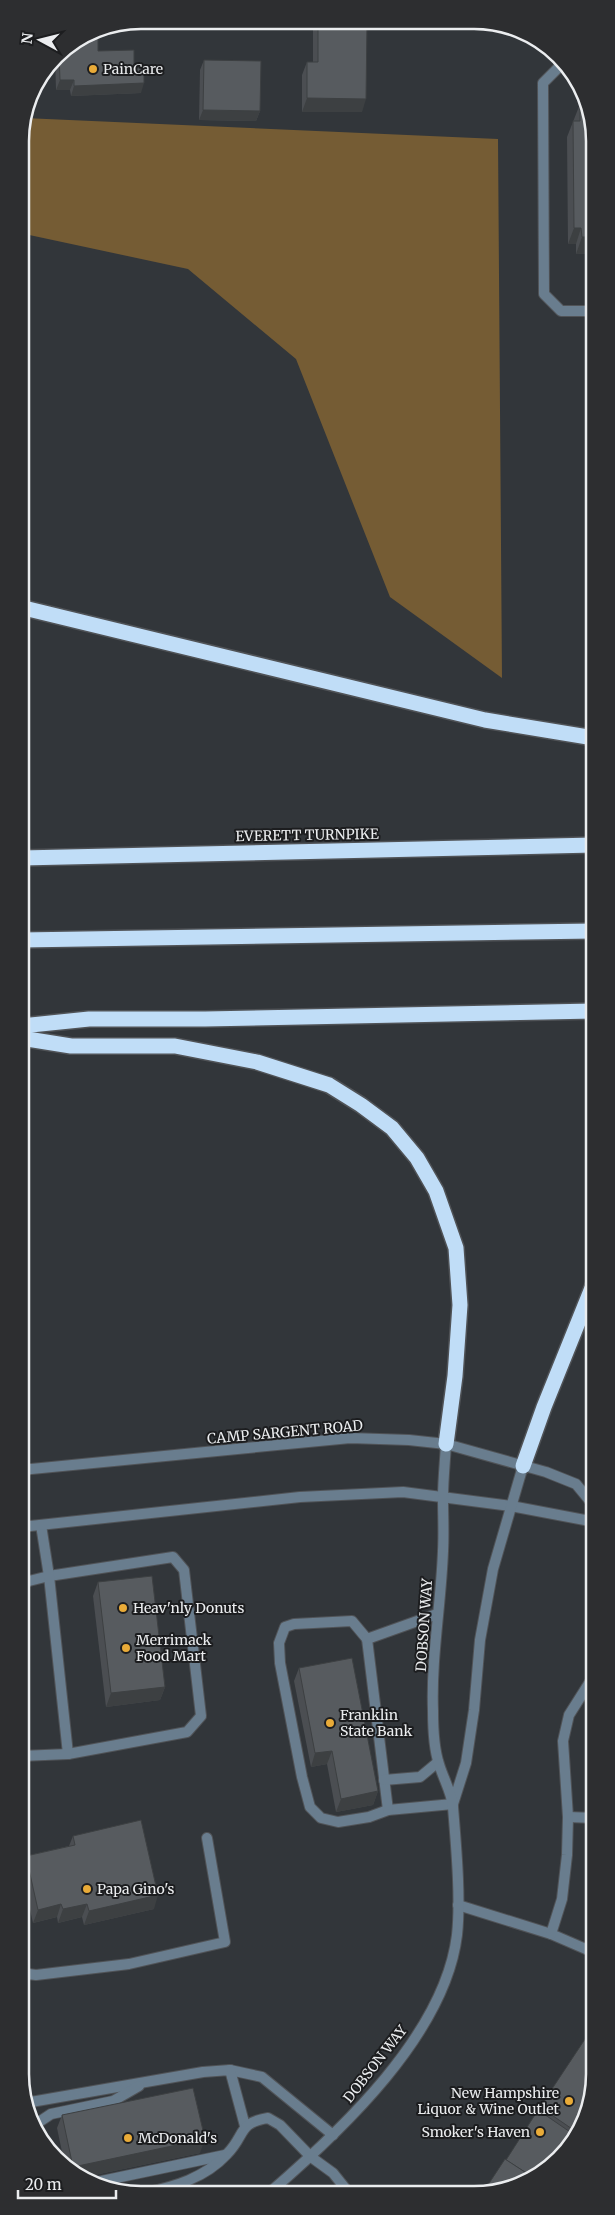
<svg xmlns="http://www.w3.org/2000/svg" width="615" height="2215" viewBox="0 0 615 2215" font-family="Merriweather,serif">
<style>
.green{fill:#755c34}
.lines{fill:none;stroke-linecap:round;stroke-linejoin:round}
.lane-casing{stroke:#505357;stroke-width:12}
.street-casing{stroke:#505357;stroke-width:12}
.highway-casing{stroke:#505357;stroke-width:18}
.lane{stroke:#697d8e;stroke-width:10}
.street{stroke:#697d8e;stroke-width:10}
.highway{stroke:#c0ddf7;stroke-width:15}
.wall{fill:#4b4e52}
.shaded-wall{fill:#3d4042}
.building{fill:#575b5f;stroke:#3d4042}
.poi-dot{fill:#e9ab38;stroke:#1c1d1f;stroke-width:2}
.labels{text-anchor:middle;stroke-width:4;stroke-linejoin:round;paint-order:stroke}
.poi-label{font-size:14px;fill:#ebedef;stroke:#1c1d1f;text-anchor:start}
.street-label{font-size:14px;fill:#ebedef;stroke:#1c1d1f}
.rim{fill:none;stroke:#ebedef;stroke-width:2.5}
</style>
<rect width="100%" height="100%" fill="#32363a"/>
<polygon class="green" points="24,118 498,139 502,678 390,597 296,359 188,269 20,233 20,133"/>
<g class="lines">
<g class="lane-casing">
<g id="lane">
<polyline points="567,65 561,65 543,83 544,294 561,311 594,311"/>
<polyline points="21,1583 49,1576 173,1557 184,1570 201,1716 187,1732 68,1754"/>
<polyline points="437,1614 367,1639 352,1621 294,1624 285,1627 279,1643 280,1663 302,1777 310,1807 321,1818 338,1822 369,1817 388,1810 453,1804"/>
<polyline points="367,1639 388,1810"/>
<polyline points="21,1756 68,1754 49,1576 41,1525"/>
<polyline points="384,1780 420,1777 438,1762"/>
<polyline points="568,1817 595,1818"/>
<polyline points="458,1905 551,1934 595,1953"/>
<polyline points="551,1934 562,1899 567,1855 568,1817 563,1741 569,1715 595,1674"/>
<polyline points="21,1973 36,1975 129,1964 225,1942 207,1838"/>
<polyline points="230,2070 262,2077 333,2135"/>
<polyline points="28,2105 31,2102 203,2072 230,2070 245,2126"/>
<polyline points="36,2124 51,2114 113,2101 139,2086"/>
<polyline points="92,2183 225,2155"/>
<path d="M144,2193C174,2187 205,2178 227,2154C246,2135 237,2123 268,2118L280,2125L311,2157L333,2173L349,2193"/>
</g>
</g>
<g class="street-casing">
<g id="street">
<polyline points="21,1470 350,1438 409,1440 446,1444 546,1472 576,1484 595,1507"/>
<polyline points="21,1527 300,1497 403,1492 511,1506 595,1522"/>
<polyline points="453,1804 466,1763 474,1710 480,1640 493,1569 523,1466"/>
<path d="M269,2193C341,2131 445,2034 457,1935C461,1898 456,1845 453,1807C452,1793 443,1778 439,1764C434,1749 433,1728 433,1711C431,1658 441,1605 443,1551C444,1533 443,1515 443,1498C443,1480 445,1462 446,1444"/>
</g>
</g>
<g class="highway-casing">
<g id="highway">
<polyline points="20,607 485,720 594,738"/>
<polyline points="21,858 594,845"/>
<polyline points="21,940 594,931"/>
<polyline points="21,1026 89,1019 205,1019 594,1011"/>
<polyline points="21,1038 71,1046 175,1046 257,1062 329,1085 361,1105 392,1128 417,1158 436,1191 456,1248 460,1305 455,1376 446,1444"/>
<polyline points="523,1466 544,1407 594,1283"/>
</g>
</g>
<use href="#lane" class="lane"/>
<use href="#street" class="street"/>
<use href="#highway" class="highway"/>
</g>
<g class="wall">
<polygon points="313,21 367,22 362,112 302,112 302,75 307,62 313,62"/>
<polygon points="94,29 98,51 134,68 141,93 71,96 70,90 56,90 55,56"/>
<polygon points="204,60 260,111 256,121 199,120 200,70"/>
<polygon points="580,104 594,124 594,253 576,254 576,244 568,244 567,137"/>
<polygon points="594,371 594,434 589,434 588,387"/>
<polygon points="594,524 594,586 590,586 589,538"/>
<polygon points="98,1582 165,1687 160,1700 106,1707 93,1596"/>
<polygon points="299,1668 378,1791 373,1805 336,1812 327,1764 311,1767 294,1681"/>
<polygon points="73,1836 154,1909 84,1925 82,1917 58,1923 57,1917 33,1923 21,1869 26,1856 69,1846"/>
<polygon points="540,2107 586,2120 565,2154 538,2110"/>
<polygon points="62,2115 200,2153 80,2178 65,2166 57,2128"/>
</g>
<g class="shaded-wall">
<polygon points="60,80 74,80 70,90 56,90"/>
<polygon points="144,83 141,93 71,96 74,86"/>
<polygon points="307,98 366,99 362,112 302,112"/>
<polygon points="203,110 260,111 256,121 199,120"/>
<polygon points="574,228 581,228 576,244 568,244"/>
<polygon points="582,237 594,237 594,253 576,254"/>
<polygon points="594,421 594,434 589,434"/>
<polygon points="594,574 594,586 590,586"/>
<polygon points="165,1687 160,1700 106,1707 111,1693"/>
<polygon points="332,1751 327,1764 311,1767 315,1753"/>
<polygon points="378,1791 373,1805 336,1812 341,1799"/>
<polygon points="158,1895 154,1909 84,1925 89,1911"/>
<polygon points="61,1904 57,1917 33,1923 38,1910"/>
<polygon points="87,1904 82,1917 58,1923 63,1909"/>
<polygon points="205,2139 200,2153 80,2178 71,2172 73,2167"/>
</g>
<g class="building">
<polygon points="318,21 367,22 366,99 307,98 307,62 318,62"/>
<polygon points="98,28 98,51 134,50 134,68 144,68 144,83 74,86 74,80 60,80 59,53 94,29"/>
<polygon points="204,60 261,61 260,111 203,110"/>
<polygon points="580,104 585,104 594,124 594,237 582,237 581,228 574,228 573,121 580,121"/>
<polygon points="152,1576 165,1687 111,1693 98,1582"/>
<polygon points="352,1658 378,1791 341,1799 332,1751 315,1753 299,1668"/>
<polygon points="141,1820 158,1895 89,1911 87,1904 63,1909 61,1904 38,1910 26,1856 75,1845 73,1836"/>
<polygon points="595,2024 595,2082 586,2120 578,2133 540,2107"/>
<polygon points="193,2088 205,2139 73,2167 62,2115"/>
<polygon points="538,2110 576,2136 565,2154 534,2178 506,2160"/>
<polygon points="505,2159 534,2178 528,2182 491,2194 482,2194"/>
</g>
<g class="poi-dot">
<circle cx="93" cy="69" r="5"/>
<circle cx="123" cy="1608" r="5"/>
<circle cx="126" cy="1648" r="5"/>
<circle cx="330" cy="1723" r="5"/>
<circle cx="87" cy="1889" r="5"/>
<circle cx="569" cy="2101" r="5"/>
<circle cx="540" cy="2132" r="5"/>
<circle cx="128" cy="2138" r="5"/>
</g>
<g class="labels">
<g class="poi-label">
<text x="103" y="74">PainCare</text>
<text x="133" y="1613">Heav'nly Donuts</text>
<text x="136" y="1645">Merrimack<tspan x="136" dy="16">Food Mart</tspan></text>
<text x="340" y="1720">Franklin<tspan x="340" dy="16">State Bank</tspan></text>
<text x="97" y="1894">Papa Gino's</text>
<text x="559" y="2098" text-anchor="end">New Hampshire<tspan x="559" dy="16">Liquor &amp; Wine Outlet</tspan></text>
<text x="530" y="2137" text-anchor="end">Smoker's Haven</text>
<text x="138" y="2143">McDonald's</text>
</g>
<g class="street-label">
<text transform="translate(307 835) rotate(-1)" y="5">EVERETT TURNPIKE</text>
<text transform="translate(285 1432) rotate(-5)" y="5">CAMP SARGENT ROAD</text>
<text transform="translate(424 1625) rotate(-86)" y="5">DOBSON WAY</text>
<text transform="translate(375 2064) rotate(-52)" y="5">DOBSON WAY</text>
</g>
</g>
<path d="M0 0H615V2215H0ZM141 29H474A112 112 0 0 1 586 141V2074A112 112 0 0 1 474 2186H141A112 112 0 0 1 29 2074V141A112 112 0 0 1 141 29Z" fill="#2d2e30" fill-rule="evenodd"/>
<path class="rim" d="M141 29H474A112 112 0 0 1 586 141V2074A112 112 0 0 1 474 2186H141A112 112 0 0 1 29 2074V141A112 112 0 0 1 141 29Z"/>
<g transform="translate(40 40) rotate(277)" stroke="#1c1d1f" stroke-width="4" paint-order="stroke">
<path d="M0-4L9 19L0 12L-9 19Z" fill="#ebedef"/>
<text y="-8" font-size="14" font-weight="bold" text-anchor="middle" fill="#ebedef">N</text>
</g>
<path d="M18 2190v8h98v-8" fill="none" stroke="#ebedef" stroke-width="2.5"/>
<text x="25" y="2190" font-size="15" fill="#ebedef" stroke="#1c1d1f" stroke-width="4" paint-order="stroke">20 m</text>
</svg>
